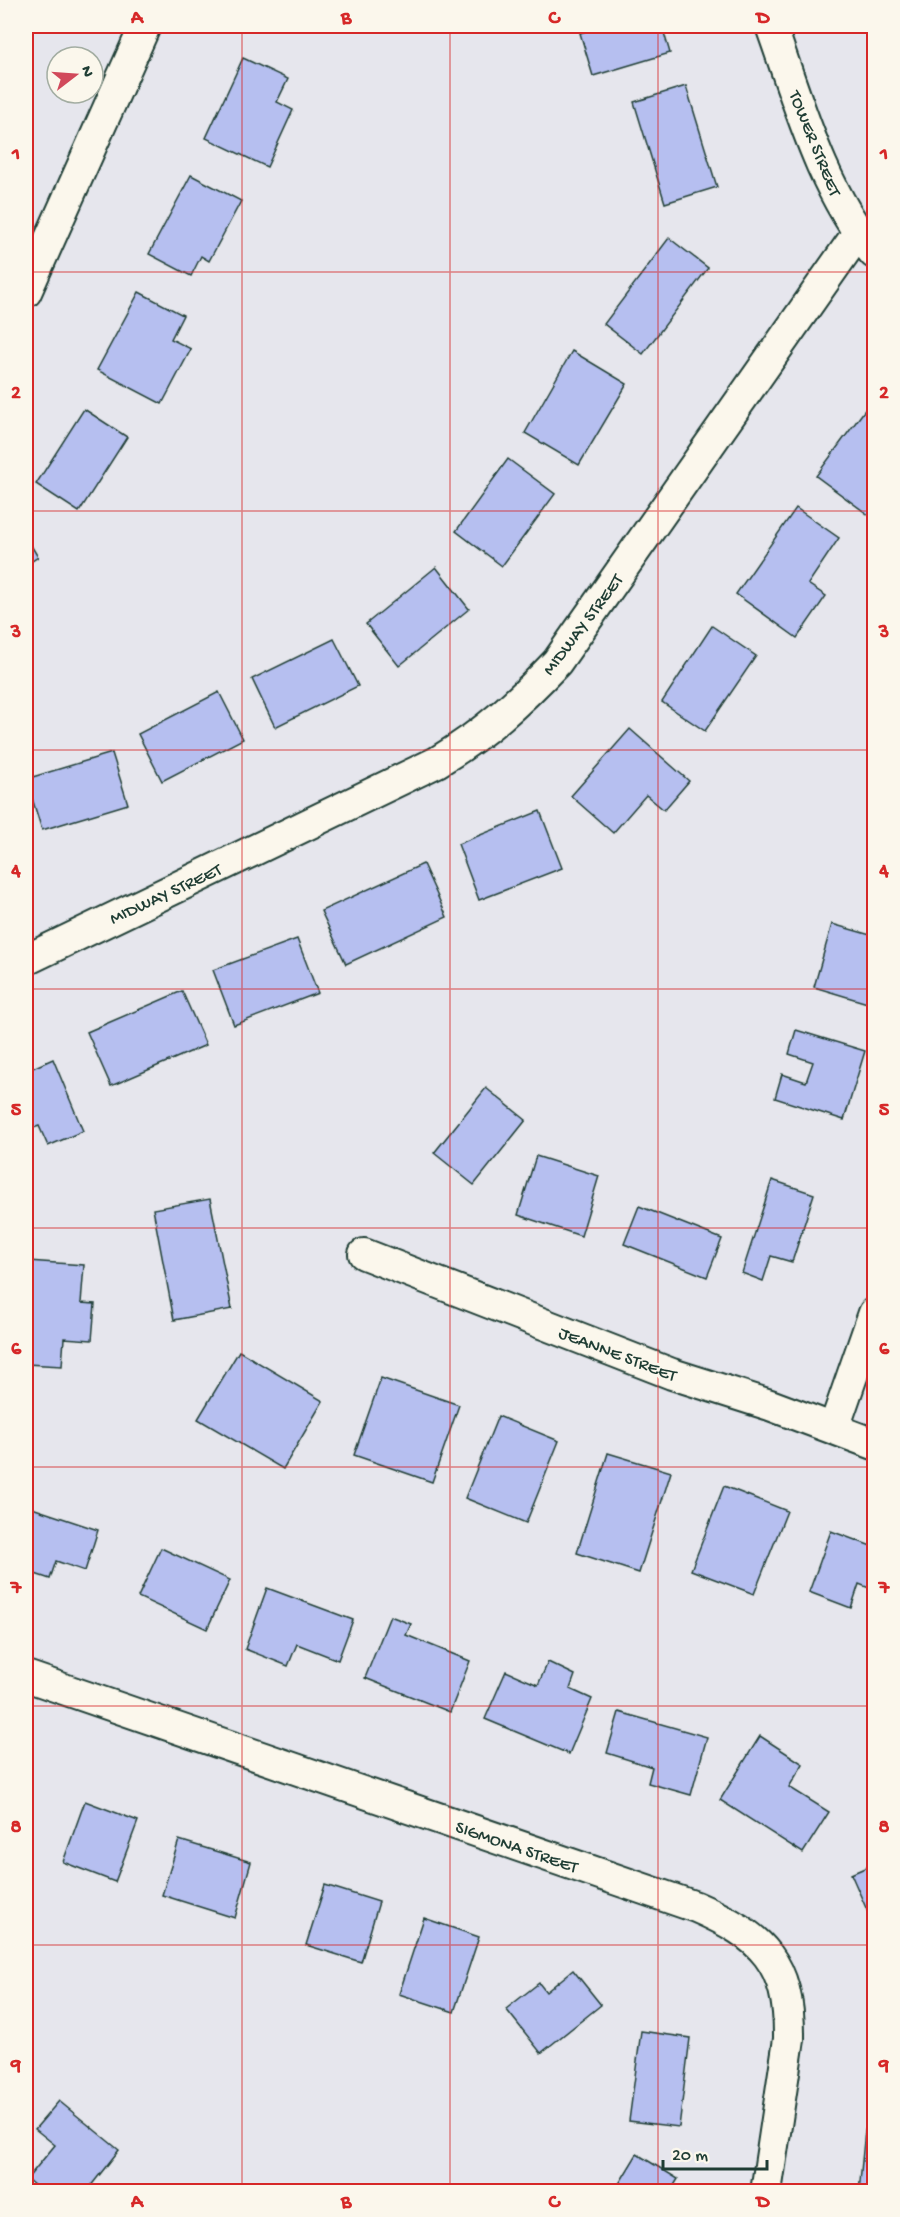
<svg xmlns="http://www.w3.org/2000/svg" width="900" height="2217" viewBox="0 0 900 2217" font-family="'Gochi Hand',sans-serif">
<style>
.building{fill:#b6bff0;stroke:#1f3d34;stroke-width:1.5}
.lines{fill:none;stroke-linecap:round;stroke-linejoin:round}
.minor-casing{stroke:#1f3d34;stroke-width:34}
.minor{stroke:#fbf7ec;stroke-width:30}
.grid{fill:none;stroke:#d62828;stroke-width:1.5;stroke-opacity:0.55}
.labels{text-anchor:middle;stroke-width:6;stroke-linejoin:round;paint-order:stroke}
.street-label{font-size:18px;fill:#1f3d34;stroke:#fbf7ec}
.neatline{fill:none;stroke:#d62828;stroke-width:2}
.grid-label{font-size:20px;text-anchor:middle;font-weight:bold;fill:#d62828}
</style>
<rect width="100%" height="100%" fill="#e6e6ed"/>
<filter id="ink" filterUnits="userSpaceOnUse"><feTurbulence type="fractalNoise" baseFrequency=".0167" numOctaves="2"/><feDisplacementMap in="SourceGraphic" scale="12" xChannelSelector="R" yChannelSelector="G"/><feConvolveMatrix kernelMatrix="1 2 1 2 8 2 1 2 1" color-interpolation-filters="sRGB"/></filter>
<g filter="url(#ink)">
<g class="building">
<polygon points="602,26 662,26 670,53 593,76 580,33"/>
<polygon points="243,58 288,79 277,102 293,110 267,167 206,138"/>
<polygon points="686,86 717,187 665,203 634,102"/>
<polygon points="191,175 241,201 209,261 201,256 191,276 149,254"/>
<polygon points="669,238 708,268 643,354 604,324"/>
<polygon points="139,292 183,315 171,339 191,349 162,404 97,370"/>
<polygon points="572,351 627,384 579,465 525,433"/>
<polygon points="870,403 874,407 874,519 816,476"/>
<polygon points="84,409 127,437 79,512 36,484"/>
<polygon points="508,459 555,494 502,566 456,531"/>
<polygon points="796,508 839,538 808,584 826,596 797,638 736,594"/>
<polygon points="26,537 38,557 26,565"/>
<polygon points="436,567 469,609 399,666 366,624"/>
<polygon points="712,626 756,656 705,731 662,702"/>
<polygon points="334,639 358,686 275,727 252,679"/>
<polygon points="219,692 243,739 162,781 138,734"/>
<polygon points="630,729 689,781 664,810 646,795 613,833 571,796"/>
<polygon points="112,753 128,804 42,830 26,779"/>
<polygon points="540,811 562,868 479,900 458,844"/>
<polygon points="423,864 447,917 346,964 321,911"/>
<polygon points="832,924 874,936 874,1005 814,987"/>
<polygon points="297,939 318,993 234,1025 213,970"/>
<polygon points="182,991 206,1045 111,1086 87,1032"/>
<polygon points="796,1030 865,1051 844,1120 775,1098 782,1074 806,1082 813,1062 789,1054"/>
<polygon points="53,1059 83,1131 48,1146 39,1126 26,1131 26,1071"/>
<polygon points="486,1088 526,1120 474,1185 434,1153"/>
<polygon points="536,1156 599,1176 581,1236 518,1215"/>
<polygon points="772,1180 814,1194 792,1262 771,1256 763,1281 742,1273"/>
<polygon points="210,1199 232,1309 174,1320 153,1209"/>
<polygon points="639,1206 722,1239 707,1277 624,1244"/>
<polygon points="28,1261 84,1265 81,1303 95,1304 92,1340 64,1338 62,1366 26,1364"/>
<polygon points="239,1351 323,1401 283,1469 198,1419"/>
<polygon points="381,1378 459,1405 432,1482 354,1455"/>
<polygon points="498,1416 559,1441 526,1523 465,1498"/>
<polygon points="608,1453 671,1472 639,1573 577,1553"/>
<polygon points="724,1486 787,1511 754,1594 691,1570"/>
<polygon points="26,1506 98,1530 85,1571 56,1561 50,1579 26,1571"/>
<polygon points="831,1531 874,1547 874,1590 859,1584 851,1608 809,1592"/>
<polygon points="161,1548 230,1580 207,1629 138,1597"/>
<polygon points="267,1588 353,1620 338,1660 297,1644 288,1666 245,1649"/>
<polygon points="390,1616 411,1624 406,1635 470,1661 450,1712 365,1678"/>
<polygon points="548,1662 575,1675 570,1689 592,1699 569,1754 485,1719 506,1671 538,1685"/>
<polygon points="619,1712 707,1737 691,1795 648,1783 652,1767 607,1753"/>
<polygon points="760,1736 803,1764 789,1787 829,1812 803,1853 720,1800"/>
<polygon points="85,1801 138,1821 115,1882 63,1862"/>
<polygon points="179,1840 251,1862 235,1918 162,1895"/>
<polygon points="874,1864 874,1926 851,1874"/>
<polygon points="325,1885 379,1902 361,1962 306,1945"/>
<polygon points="424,1918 479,1937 454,2012 399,1994"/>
<polygon points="573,1970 601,2005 541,2053 506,2009 539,1983 546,1992"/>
<polygon points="641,2031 690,2038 679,2127 629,2121"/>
<polygon points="59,2101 119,2150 86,2192 42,2192 27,2179 55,2145 35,2129"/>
<polygon points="865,2130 874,2131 874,2192 859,2192"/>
<polygon points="637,2154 678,2179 670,2192 614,2192"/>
</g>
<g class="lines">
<g class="minor-casing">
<g id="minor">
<path d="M771,26C799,104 821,188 874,253"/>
<polyline points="26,292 145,26"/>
<path d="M26,960L437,762C485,733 518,703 557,662L858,233"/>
<polyline points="364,1254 672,1374 770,1405 874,1444"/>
<polyline points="834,1428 874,1313"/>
<path d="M26,1676L696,1907C763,1936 790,1963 789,2039L766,2192"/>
</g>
</g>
<use href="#minor" class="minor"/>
</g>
</g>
<path class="grid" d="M242,26V2192M450,26V2192M658,26V2192M26,272H874M26,511H874M26,750H874M26,989H874M26,1228H874M26,1467H874M26,1706H874M26,1945H874"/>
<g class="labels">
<g class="street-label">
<text transform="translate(816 143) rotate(68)" y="6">TOWER STREET</text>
<text transform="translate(582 624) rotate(-53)" y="6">MIDWAY STREET</text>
<text transform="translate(165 893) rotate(-25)" y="6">MIDWAY STREET</text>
<text transform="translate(618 1353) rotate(21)" y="6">JEANNE STREET</text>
<text transform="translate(517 1846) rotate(19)" y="6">SIGMONA STREET</text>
</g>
</g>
<rect width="900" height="2217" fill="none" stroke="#fbf7ec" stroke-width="66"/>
<g transform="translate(75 75) rotate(73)"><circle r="28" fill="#fbf7ec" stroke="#a3ada2" stroke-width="1.5"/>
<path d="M0-4.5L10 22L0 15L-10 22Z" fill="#d1495b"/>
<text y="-9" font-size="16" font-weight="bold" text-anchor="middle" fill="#1f3d34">N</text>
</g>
<path d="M663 2160v9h104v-9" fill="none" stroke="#1f3d34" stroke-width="3"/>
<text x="672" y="2160" font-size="18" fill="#1f3d34" stroke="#fbf7ec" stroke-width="4.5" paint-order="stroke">20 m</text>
<rect x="33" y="33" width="834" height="2151" class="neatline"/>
<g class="grid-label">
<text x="137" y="23">A</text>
<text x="346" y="23">B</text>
<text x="554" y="23">C</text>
<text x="763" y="23">D</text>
<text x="16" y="159">1</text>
<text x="884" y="159">1</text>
<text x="16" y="398">2</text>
<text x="884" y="398">2</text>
<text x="16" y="637">3</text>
<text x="884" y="637">3</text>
<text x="16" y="876">4</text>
<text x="884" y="876">4</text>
<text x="16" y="1115">5</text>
<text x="884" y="1115">5</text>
<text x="16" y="1354">6</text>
<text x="884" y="1354">6</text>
<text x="16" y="1593">7</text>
<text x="884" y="1593">7</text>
<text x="16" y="1832">8</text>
<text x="884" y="1832">8</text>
<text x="16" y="2071">9</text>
<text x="884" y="2071">9</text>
<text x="137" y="2207">A</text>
<text x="346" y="2207">B</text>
<text x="554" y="2207">C</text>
<text x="763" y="2207">D</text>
</g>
</svg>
